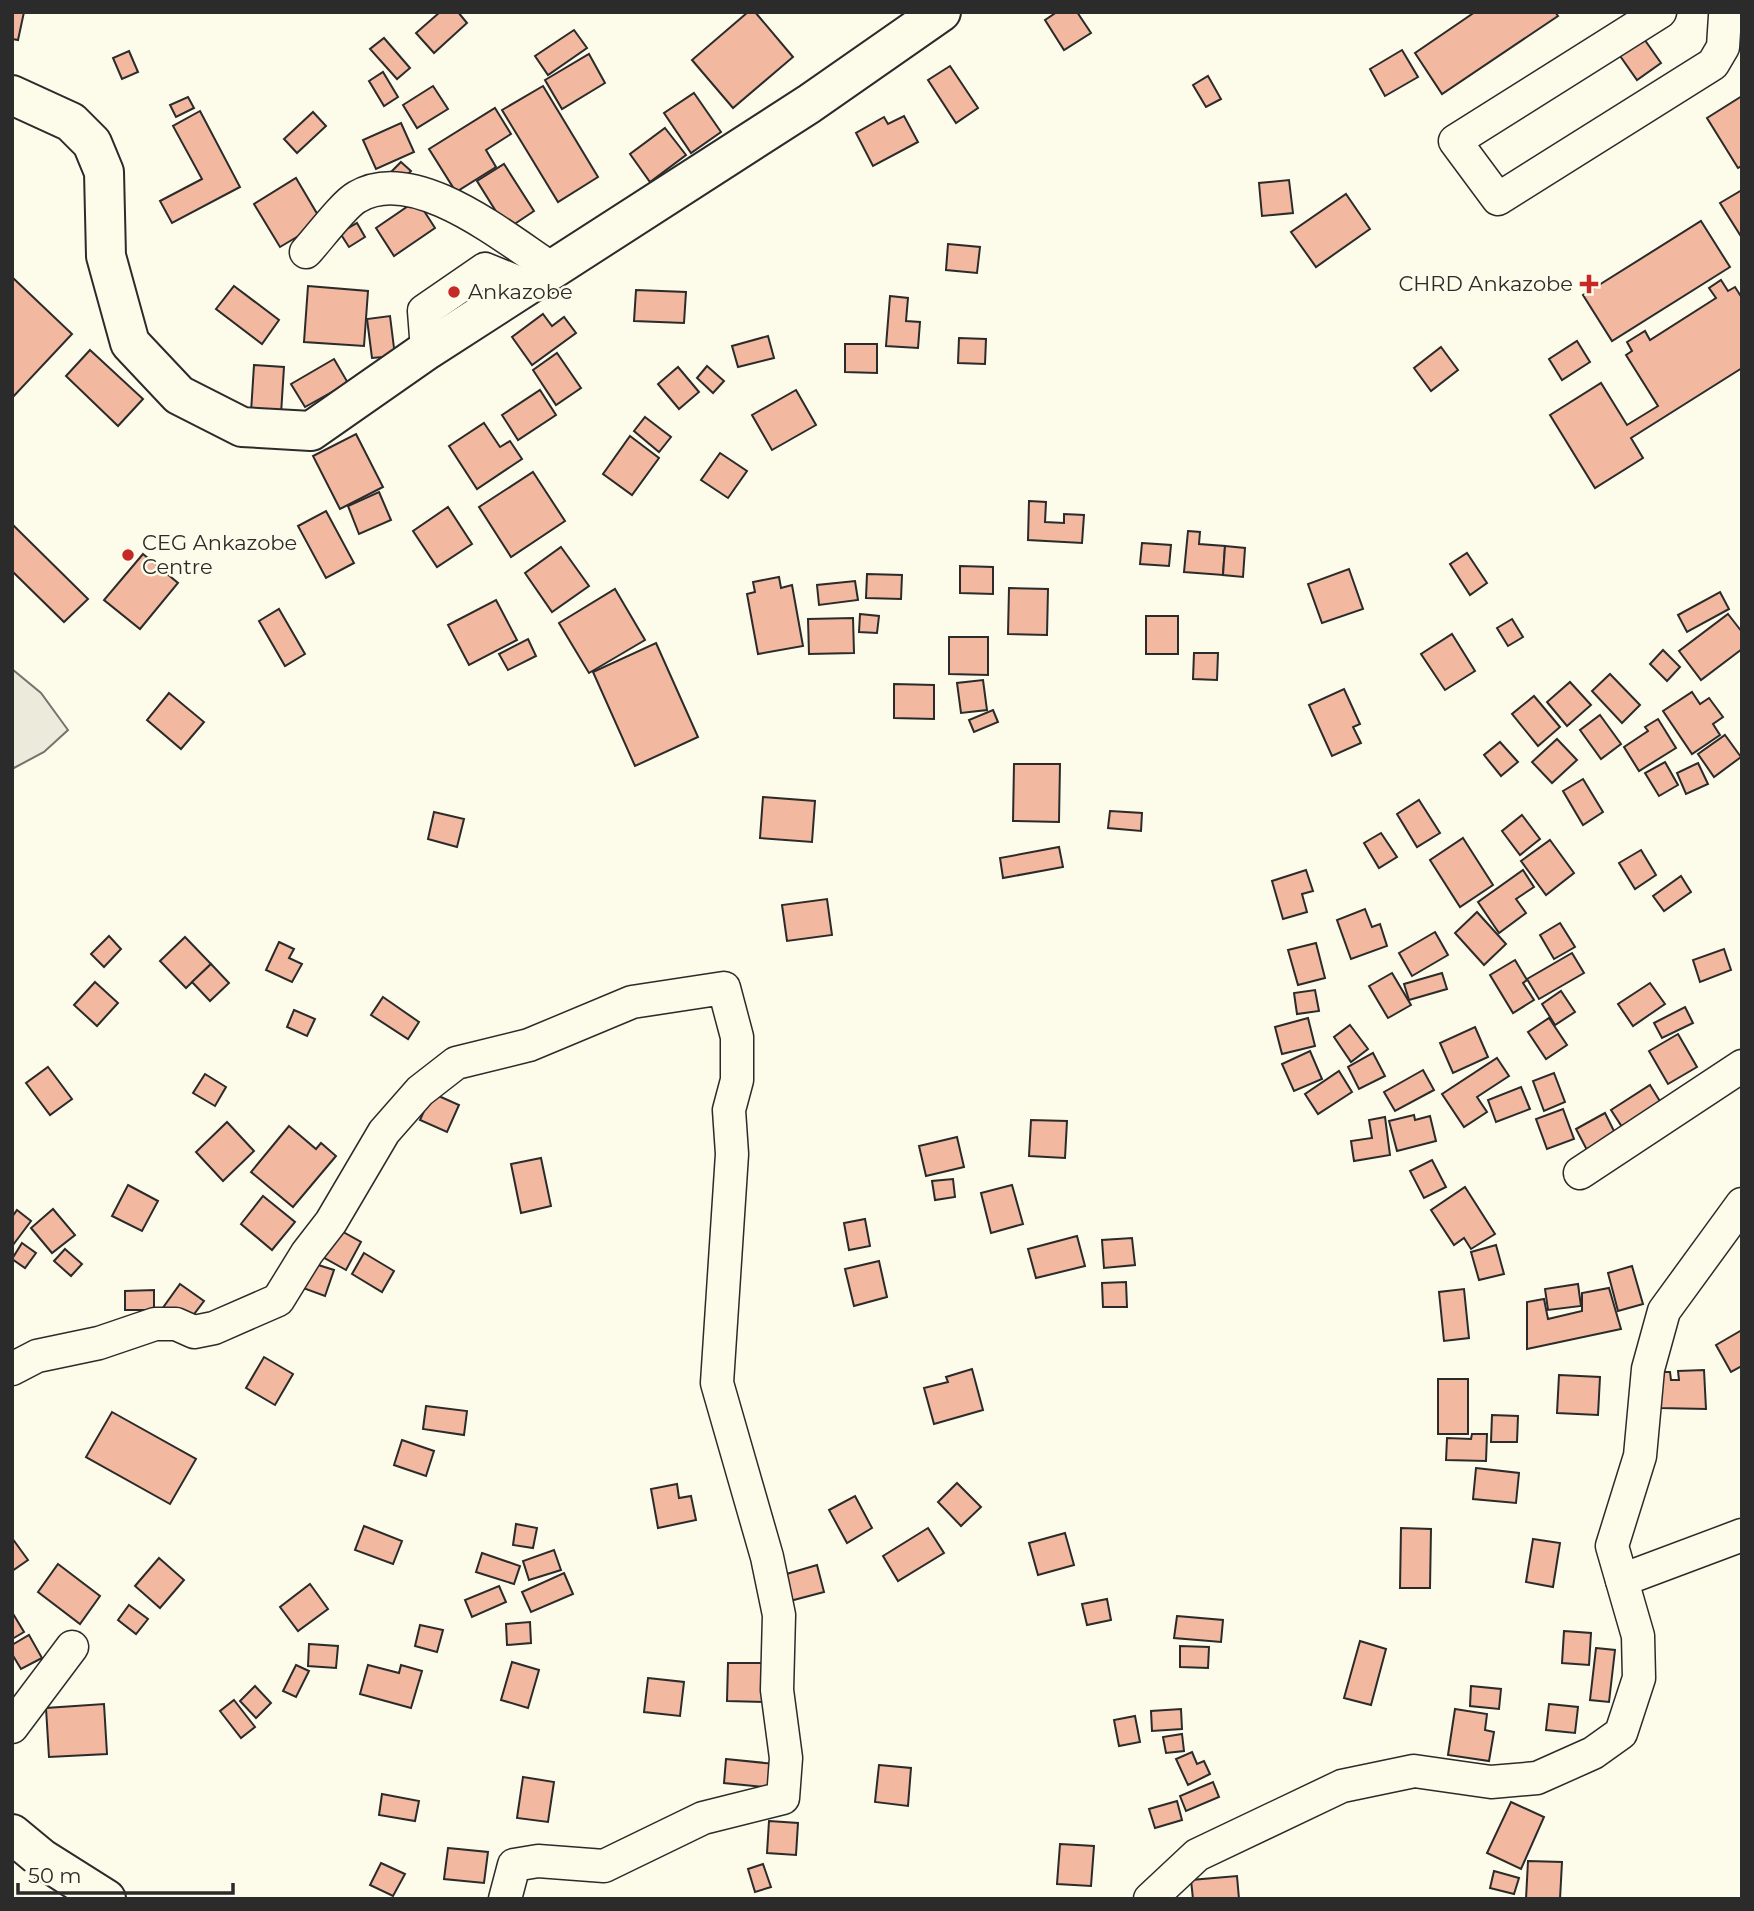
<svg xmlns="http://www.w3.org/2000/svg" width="1754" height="1911" viewBox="0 0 1754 1911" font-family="Montserrat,sans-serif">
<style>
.green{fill:#ecebdb;stroke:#74746e;stroke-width:2}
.building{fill:#f2b8a0;stroke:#2b2b2b;stroke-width:2}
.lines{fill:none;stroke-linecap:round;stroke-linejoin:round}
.minor-casing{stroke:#2b2b2b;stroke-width:35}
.major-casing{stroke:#2b2b2b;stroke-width:42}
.minor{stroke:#fdfbea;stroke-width:32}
.major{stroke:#fdfbea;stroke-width:38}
.poi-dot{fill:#c62828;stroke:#fdfbea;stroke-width:2.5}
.labels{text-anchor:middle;stroke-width:5;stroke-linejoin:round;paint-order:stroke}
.poi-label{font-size:21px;fill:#2b2b2b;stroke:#fdfbea;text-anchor:start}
</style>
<rect width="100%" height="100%" fill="#fdfbea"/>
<polygon class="green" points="12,669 41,693 68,730 44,752 12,769"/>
<g class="building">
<polygon points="12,12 24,12 18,40 12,39"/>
<polygon points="440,12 458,12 467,23 434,53 416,33"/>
<polygon points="748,12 755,12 793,57 733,108 692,60"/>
<polygon points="1057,12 1077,12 1091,33 1064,50 1045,20"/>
<polygon points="1475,12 1555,12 1558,16 1442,94 1415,53"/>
<polygon points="574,30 587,48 548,75 535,56"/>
<polygon points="1642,36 1661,63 1637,80 1618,53"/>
<polygon points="384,38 410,68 397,79 370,49"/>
<polygon points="1402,50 1418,77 1385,96 1370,69"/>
<polygon points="129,51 138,72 122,79 113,58"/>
<polygon points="589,54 605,83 562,109 545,80"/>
<polygon points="950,66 978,108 956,123 928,80"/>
<polygon points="383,72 398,97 384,106 369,81"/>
<polygon points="1208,76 1221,99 1206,107 1193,85"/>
<polygon points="433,86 448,109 417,128 403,105"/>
<polygon points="543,86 598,177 558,202 502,110"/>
<polygon points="694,93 721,132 691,153 664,113"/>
<polygon points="1742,96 1742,166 1738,168 1707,118"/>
<polygon points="188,97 194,108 176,117 170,105"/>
<polygon points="495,108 511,134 486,150 496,167 456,192 429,149"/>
<polygon points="200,111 240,187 172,223 160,201 202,179 173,126"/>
<polygon points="313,112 326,126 297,153 284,139"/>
<polygon points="904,116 918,142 873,166 856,133 884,117 888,124"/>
<polygon points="401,123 414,152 376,169 363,140"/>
<polygon points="665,128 686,155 650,182 630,154"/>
<polygon points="401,162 411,171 400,182 390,173"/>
<polygon points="504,164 534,211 507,229 477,181"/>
<polygon points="296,178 322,222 280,247 254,204"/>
<polygon points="1289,180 1293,213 1262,216 1259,183"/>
<polygon points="1742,190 1742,238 1720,203"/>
<polygon points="1346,194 1370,229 1316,267 1291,232"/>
<polygon points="417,200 435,228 394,256 376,228"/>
<polygon points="1701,221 1730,267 1612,341 1583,295"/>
<polygon points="357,223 365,237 349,247 340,233"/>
<polygon points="948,244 980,247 977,273 946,270"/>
<polygon points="12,277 72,334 12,398"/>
<polygon points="1721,280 1728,291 1735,287 1742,298 1742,368 1631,438 1643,458 1595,488 1550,415 1601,383 1627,425 1658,406 1626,355 1632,351 1627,342 1645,331 1650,340 1716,298 1709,288"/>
<polygon points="234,286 279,320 262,344 216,309"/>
<polygon points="308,286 368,291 364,346 304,342"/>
<polygon points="636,290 686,292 684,323 634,321"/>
<polygon points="890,296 908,298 906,321 920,322 918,348 886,346"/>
<polygon points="543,314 552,326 564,317 576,333 532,365 512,337"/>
<polygon points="390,316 395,356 372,358 367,319"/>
<polygon points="768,336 774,358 738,367 732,346"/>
<polygon points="959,338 986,339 985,364 958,363"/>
<polygon points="1577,341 1590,362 1562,380 1549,359"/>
<polygon points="845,344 877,344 877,373 845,372"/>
<polygon points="1441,347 1458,370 1431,391 1414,368"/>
<polygon points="90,350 143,399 118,426 66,376"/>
<polygon points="557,353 581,388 556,405 533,370"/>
<polygon points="334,359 348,383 305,407 291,384"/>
<polygon points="254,365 284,367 281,414 251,412"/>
<polygon points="707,366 724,381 713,393 697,378"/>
<polygon points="678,367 699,392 679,409 658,384"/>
<polygon points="540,390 556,415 518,440 502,415"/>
<polygon points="796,390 816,425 772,450 752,415"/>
<polygon points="645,417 671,437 659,452 634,431"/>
<polygon points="484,423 500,447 510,441 522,459 477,489 449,446"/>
<polygon points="356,434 383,487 340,509 313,456"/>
<polygon points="630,436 659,458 632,495 603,474"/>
<polygon points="720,453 747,471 728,498 701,480"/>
<polygon points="533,472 565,521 511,557 479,507"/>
<polygon points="379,492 391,520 359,534 348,506"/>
<polygon points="1029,501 1046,502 1045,522 1064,523 1064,514 1084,515 1082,543 1028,540"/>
<polygon points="448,507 472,544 437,567 413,531"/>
<polygon points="326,511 354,563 326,578 298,526"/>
<polygon points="12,524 88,599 64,622 12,571"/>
<polygon points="1188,531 1200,532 1199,544 1225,546 1223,575 1184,572"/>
<polygon points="1142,543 1171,545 1169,566 1140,564"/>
<polygon points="1225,546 1245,548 1243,577 1223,575"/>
<polygon points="561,547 589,586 552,612 525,573"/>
<polygon points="1467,553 1487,583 1470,595 1450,564"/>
<polygon points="143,554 178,583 140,629 104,600"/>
<polygon points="960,566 993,567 993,594 960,593"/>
<polygon points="1349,569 1363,609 1322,623 1308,584"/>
<polygon points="867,574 902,575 901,599 866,598"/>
<polygon points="779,577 781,588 792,585 803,646 758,654 747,594 755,592 753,582"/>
<polygon points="855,581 858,600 819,605 817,585"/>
<polygon points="1009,588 1048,589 1047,635 1008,634"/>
<polygon points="615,589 645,640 589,673 559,623"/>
<polygon points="1720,592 1729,609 1687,632 1678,615"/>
<polygon points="496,600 517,640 469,665 448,625"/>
<polygon points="279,609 305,654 285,666 259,621"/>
<polygon points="860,614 879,616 877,633 859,632"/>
<polygon points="1728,614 1742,632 1742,649 1701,680 1679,651"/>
<rect x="1146" y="616" width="32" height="38"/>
<polygon points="853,618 854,653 809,654 808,619"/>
<polygon points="1512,619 1523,637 1508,646 1497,628"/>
<polygon points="1452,634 1475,671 1445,690 1421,654"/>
<polygon points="949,637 988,637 988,675 949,674"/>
<polygon points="528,639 536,656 508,670 499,654"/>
<polygon points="656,643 698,737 635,766 593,672"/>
<polygon points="1663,650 1680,667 1667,681 1650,664"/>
<polygon points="1194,653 1218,653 1217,680 1193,679"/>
<polygon points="1610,674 1640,705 1622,723 1592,691"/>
<polygon points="983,680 987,710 961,713 957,683"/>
<polygon points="1570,682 1591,705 1567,726 1547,702"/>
<polygon points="894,684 934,685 934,719 894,718"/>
<polygon points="1344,689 1360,724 1353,727 1361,743 1332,756 1309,705"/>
<polygon points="1692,692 1700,704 1709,698 1723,717 1713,724 1720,735 1692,754 1663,711"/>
<polygon points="169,693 204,722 181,749 147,720"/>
<polygon points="1534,696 1560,727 1538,746 1512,714"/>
<polygon points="993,710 998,722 974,732 969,720"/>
<polygon points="1600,715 1621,744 1601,759 1580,730"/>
<polygon points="1658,719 1676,748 1639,771 1624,747 1648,731 1645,727"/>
<polygon points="1725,735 1741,757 1714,777 1698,754"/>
<polygon points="1557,739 1577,760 1552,783 1532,762"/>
<polygon points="1500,742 1518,762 1501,776 1484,755"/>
<polygon points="1665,762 1678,785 1659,796 1645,773"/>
<polygon points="1698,763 1708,784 1686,794 1677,773"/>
<polygon points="1014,764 1060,764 1059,822 1013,821"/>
<polygon points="1583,779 1603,812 1583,825 1563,791"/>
<polygon points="763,797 815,801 812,842 760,838"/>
<polygon points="1419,800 1440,833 1417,847 1397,814"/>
<polygon points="1110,811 1142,813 1141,831 1108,828"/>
<polygon points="434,812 464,819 457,847 428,839"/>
<polygon points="1522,815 1540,839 1520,855 1502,831"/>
<polygon points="1381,833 1397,857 1379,868 1364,843"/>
<polygon points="1463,838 1493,885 1460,907 1430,860"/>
<polygon points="1550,840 1574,873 1546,895 1521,861"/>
<polygon points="1059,847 1063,867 1003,878 1000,858"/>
<polygon points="1641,850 1656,875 1635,889 1619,863"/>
<polygon points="1306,870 1313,891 1302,894 1307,912 1283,919 1272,881"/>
<polygon points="1523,870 1534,887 1516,899 1526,913 1499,933 1478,902"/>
<polygon points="1681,876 1691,892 1664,911 1653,896"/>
<polygon points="827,899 832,935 787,941 782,905"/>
<polygon points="1365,909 1372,927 1380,924 1387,946 1351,959 1337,920"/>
<polygon points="1477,912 1506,944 1484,965 1455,933"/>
<polygon points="1560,923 1575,947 1554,959 1540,935"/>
<polygon points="1435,932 1448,955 1412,976 1399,953"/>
<polygon points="109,936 121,949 104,967 91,954"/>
<polygon points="185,937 211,964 186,988 160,961"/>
<polygon points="279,942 294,949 289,958 302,964 292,982 266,970"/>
<polygon points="1316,943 1325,978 1298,985 1288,950"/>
<polygon points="1724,949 1731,970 1700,982 1693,960"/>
<polygon points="1572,953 1584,973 1539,999 1527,979"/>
<polygon points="1515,960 1527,980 1523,983 1534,1000 1513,1013 1490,975"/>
<polygon points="211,964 229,983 210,1001 192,982"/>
<polygon points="1392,973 1411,1005 1388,1018 1369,986"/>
<polygon points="1442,973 1447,989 1409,1000 1404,984"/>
<polygon points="95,982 118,1003 97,1026 74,1005"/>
<polygon points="1650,983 1665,1004 1633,1026 1618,1004"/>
<polygon points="1315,990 1319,1011 1297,1014 1294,993"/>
<polygon points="1561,991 1575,1012 1555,1025 1542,1004"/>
<polygon points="383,997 419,1022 408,1039 371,1015"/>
<polygon points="1685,1007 1693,1023 1662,1038 1654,1023"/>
<polygon points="294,1010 315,1019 307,1036 287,1027"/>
<polygon points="1308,1018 1315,1046 1282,1054 1275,1027"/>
<polygon points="1549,1018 1567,1045 1546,1059 1528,1032"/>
<polygon points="1350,1025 1368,1049 1351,1062 1334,1037"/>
<polygon points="1475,1027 1488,1057 1453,1073 1440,1043"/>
<polygon points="1678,1034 1697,1067 1668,1084 1649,1051"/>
<polygon points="1310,1051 1322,1079 1294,1091 1282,1064"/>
<polygon points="1373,1053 1385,1076 1359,1089 1348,1067"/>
<polygon points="1497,1058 1509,1076 1477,1097 1487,1112 1464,1127 1442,1094"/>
<polygon points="48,1067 72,1099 50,1115 26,1083"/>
<polygon points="1423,1070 1434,1090 1395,1111 1384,1092"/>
<polygon points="1339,1071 1352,1092 1318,1114 1305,1094"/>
<polygon points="1554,1073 1565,1102 1544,1111 1533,1081"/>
<polygon points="205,1074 226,1087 215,1106 193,1093"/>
<polygon points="1650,1085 1666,1111 1628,1136 1611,1110"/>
<polygon points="1521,1087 1530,1109 1496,1122 1488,1100"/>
<polygon points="432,1093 459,1105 447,1132 420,1120"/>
<polygon points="1563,1109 1574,1139 1547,1149 1536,1119"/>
<polygon points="1605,1113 1617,1137 1588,1152 1576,1129"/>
<polygon points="1414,1115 1415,1120 1430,1116 1436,1141 1397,1151 1389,1121"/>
<polygon points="1385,1117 1390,1155 1354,1161 1351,1141 1372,1138 1369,1120"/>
<polygon points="1031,1120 1067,1121 1065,1158 1029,1156"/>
<polygon points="227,1122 254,1151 223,1181 196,1152"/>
<polygon points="289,1126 316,1149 321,1143 336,1156 293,1207 251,1172"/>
<polygon points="957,1137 964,1167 926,1176 919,1146"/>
<polygon points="541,1158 551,1206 521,1213 511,1164"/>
<polygon points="1432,1160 1446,1187 1424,1198 1410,1171"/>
<polygon points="953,1179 955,1197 935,1200 932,1181"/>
<polygon points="128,1185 158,1201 142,1231 112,1216"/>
<polygon points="1012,1185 1023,1224 991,1233 981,1193"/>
<polygon points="1465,1187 1495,1234 1471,1249 1464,1238 1454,1245 1431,1210"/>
<polygon points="263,1196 295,1222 272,1250 241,1224"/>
<polygon points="53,1209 75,1235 52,1253 31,1228"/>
<polygon points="17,1210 31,1221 13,1245 12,1217"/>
<polygon points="865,1219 870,1246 849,1250 844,1223"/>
<polygon points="336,1228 361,1242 346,1270 321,1256"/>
<polygon points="1077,1236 1085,1266 1036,1278 1028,1249"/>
<polygon points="1132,1238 1135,1265 1104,1268 1102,1240"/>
<polygon points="22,1243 36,1253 25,1268 12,1259"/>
<polygon points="1496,1245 1504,1274 1479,1280 1471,1252"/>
<polygon points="65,1249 82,1264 71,1276 54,1261"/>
<polygon points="364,1253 394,1271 382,1292 352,1274"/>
<polygon points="879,1261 887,1297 854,1306 845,1269"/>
<polygon points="312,1263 334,1270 325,1296 303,1288"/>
<polygon points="1632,1266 1643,1304 1618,1311 1608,1273"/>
<polygon points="1126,1282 1127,1307 1103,1307 1102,1283"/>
<polygon points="180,1284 204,1301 185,1326 162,1309"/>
<polygon points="1578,1284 1581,1306 1548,1310 1545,1289"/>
<polygon points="1609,1288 1621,1329 1527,1349 1527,1302 1544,1299 1548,1319 1582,1311 1582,1293"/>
<polygon points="1464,1289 1469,1338 1444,1341 1439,1292"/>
<polygon points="154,1290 154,1310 125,1310 125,1291"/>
<polygon points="1742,1330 1742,1366 1731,1372 1716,1345"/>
<polygon points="264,1357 293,1374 275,1405 246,1388"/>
<polygon points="972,1369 983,1410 934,1424 924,1388 948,1382 946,1377"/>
<polygon points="1704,1370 1706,1409 1660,1408 1658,1372 1670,1372 1671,1380 1679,1380 1678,1371"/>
<polygon points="1559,1375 1600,1377 1598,1415 1557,1413"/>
<rect x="1438" y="1379" width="30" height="55"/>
<polygon points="426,1406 467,1411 464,1435 423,1429"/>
<polygon points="112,1412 196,1459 170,1504 86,1457"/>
<polygon points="1492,1415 1518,1416 1517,1442 1491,1442"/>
<polygon points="1472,1434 1487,1434 1486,1461 1446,1460 1447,1438 1471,1439"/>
<polygon points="402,1440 434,1451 426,1476 394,1465"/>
<polygon points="1476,1468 1519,1473 1516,1503 1473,1499"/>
<polygon points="957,1483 981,1507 961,1526 938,1502"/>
<polygon points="677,1484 679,1498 691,1496 696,1520 658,1528 651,1489"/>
<polygon points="855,1496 872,1528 847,1543 829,1510"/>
<polygon points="516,1524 537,1528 533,1548 513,1545"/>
<polygon points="364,1526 402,1541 393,1564 355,1550"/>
<polygon points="928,1528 944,1553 898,1581 883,1556"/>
<polygon points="1401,1528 1431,1529 1430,1588 1400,1588"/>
<polygon points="1065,1533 1074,1565 1038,1575 1029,1543"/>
<polygon points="12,1538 28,1560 12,1571"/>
<polygon points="1533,1539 1560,1543 1553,1587 1526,1582"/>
<polygon points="554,1550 561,1570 529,1580 523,1561"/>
<polygon points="482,1553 520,1566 514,1584 476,1572"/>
<polygon points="159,1558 184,1580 160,1608 135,1586"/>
<polygon points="58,1564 100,1596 80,1624 38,1592"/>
<polygon points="817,1565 824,1592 790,1601 783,1575"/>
<polygon points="564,1573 573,1594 531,1612 522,1592"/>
<polygon points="310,1584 328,1609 298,1631 280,1607"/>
<polygon points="499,1586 506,1602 472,1617 465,1600"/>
<polygon points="1107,1599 1111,1620 1087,1625 1082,1604"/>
<polygon points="129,1605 148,1619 136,1634 118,1620"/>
<polygon points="12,1612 24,1632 12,1639"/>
<polygon points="1177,1616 1223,1620 1221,1642 1174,1638"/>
<polygon points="530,1622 531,1643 507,1645 506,1624"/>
<polygon points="420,1625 443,1630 437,1652 415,1646"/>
<polygon points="1564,1631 1591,1633 1589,1665 1562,1663"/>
<polygon points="29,1635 42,1658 21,1669 12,1654 12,1645"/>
<polygon points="1360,1641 1386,1649 1371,1705 1344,1698"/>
<polygon points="309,1644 338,1646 336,1668 308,1666"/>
<polygon points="1180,1646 1209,1647 1208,1668 1180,1667"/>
<polygon points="1596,1648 1615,1650 1609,1702 1590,1700"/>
<polygon points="512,1662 539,1670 528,1708 501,1700"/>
<polygon points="728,1663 764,1663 764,1702 727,1701"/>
<polygon points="296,1665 309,1671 296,1697 283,1691"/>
<polygon points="368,1665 399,1673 401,1665 422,1671 411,1708 360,1694"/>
<polygon points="648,1678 684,1682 680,1716 644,1712"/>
<polygon points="255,1686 271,1703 256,1718 240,1701"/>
<polygon points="1471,1686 1501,1689 1499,1709 1470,1706"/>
<polygon points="234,1700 255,1727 241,1738 220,1711"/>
<polygon points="104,1704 107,1754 49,1757 46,1708"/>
<polygon points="1549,1704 1578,1707 1575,1733 1546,1730"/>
<polygon points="1181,1709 1182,1729 1152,1731 1151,1711"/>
<polygon points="1455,1709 1487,1714 1485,1730 1494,1732 1489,1761 1448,1755"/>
<polygon points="1135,1716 1140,1742 1119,1746 1114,1720"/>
<polygon points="1182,1734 1184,1751 1166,1753 1163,1737"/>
<polygon points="1192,1752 1197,1764 1204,1761 1210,1774 1188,1785 1176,1759"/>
<polygon points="726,1759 775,1764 773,1788 724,1783"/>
<polygon points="879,1765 911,1768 908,1806 875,1802"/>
<polygon points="523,1777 554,1782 548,1822 517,1818"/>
<polygon points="1213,1782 1219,1797 1186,1811 1180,1796"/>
<polygon points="382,1794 419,1801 415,1821 379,1815"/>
<polygon points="1177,1801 1182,1820 1155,1828 1149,1809"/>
<polygon points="1511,1802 1544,1817 1521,1869 1487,1853"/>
<polygon points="769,1821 798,1823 796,1855 767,1853"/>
<polygon points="1060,1844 1094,1846 1091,1886 1057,1884"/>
<polygon points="448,1848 488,1852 484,1883 444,1879"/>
<polygon points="1528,1861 1562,1862 1560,1899 1526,1899"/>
<polygon points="381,1863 405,1874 393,1896 370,1885"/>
<polygon points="763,1864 771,1887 755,1892 748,1869"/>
<polygon points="1494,1871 1519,1878 1514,1894 1490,1888"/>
<polygon points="1237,1876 1239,1899 1193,1899 1191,1880"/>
</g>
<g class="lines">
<g class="minor-casing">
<g id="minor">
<polyline points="1660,12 1455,141 1498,199 1713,64 1723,47 1725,16 1729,12"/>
<path d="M306,252C318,239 344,204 357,197C415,162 507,240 554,270"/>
<polyline points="427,350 424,311 485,269 529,287"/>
<polyline points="1580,1173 1742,1066"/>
<polyline points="12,1369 37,1356 99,1343 155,1324 176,1324 194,1332 214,1328 278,1300 307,1253 331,1222 384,1132 420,1091 456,1063 529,1045 632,1002 724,988 737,1037 737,1080 729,1110 732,1154 717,1383 767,1557 779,1615 777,1690 786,1758 783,1798 703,1818 604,1866 538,1861 514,1865 505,1899"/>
<polyline points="1622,1580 1742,1535"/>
<polyline points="12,1727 72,1647"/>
<polyline points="1150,1899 1197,1855 1342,1786 1414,1771 1491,1782 1537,1778 1593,1753 1621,1733 1639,1678 1638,1636 1612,1546 1640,1456 1648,1369 1664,1311 1742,1204"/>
</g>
</g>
<g class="major-casing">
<g id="major">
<polyline points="12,95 71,122 92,143 104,172 106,256 130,343 179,395 242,427 311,431 427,350 809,104 941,12"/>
<polyline points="12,1834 41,1858 106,1899"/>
</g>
</g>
<use href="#minor" class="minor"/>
<use href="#major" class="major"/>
</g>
<g class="poi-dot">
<path d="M1585.5 273.5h7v7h7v7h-7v7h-7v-7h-7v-7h7z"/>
<circle cx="454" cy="292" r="7"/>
<circle cx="128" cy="555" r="7"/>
</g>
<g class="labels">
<g class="poi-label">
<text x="1573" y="291" text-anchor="end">CHRD Ankazobe</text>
<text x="468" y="299">Ankazobe</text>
<text x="142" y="550">CEG Ankazobe<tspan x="142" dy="24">Centre</tspan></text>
</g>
</g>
<rect width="1754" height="1911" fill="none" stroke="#2b2b2b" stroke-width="28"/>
<path d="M18 1883v10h215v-10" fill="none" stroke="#2b2b2b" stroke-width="3.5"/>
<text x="28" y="1883" font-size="21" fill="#2b2b2b" stroke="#fdfbea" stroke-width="5" paint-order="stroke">50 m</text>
</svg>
